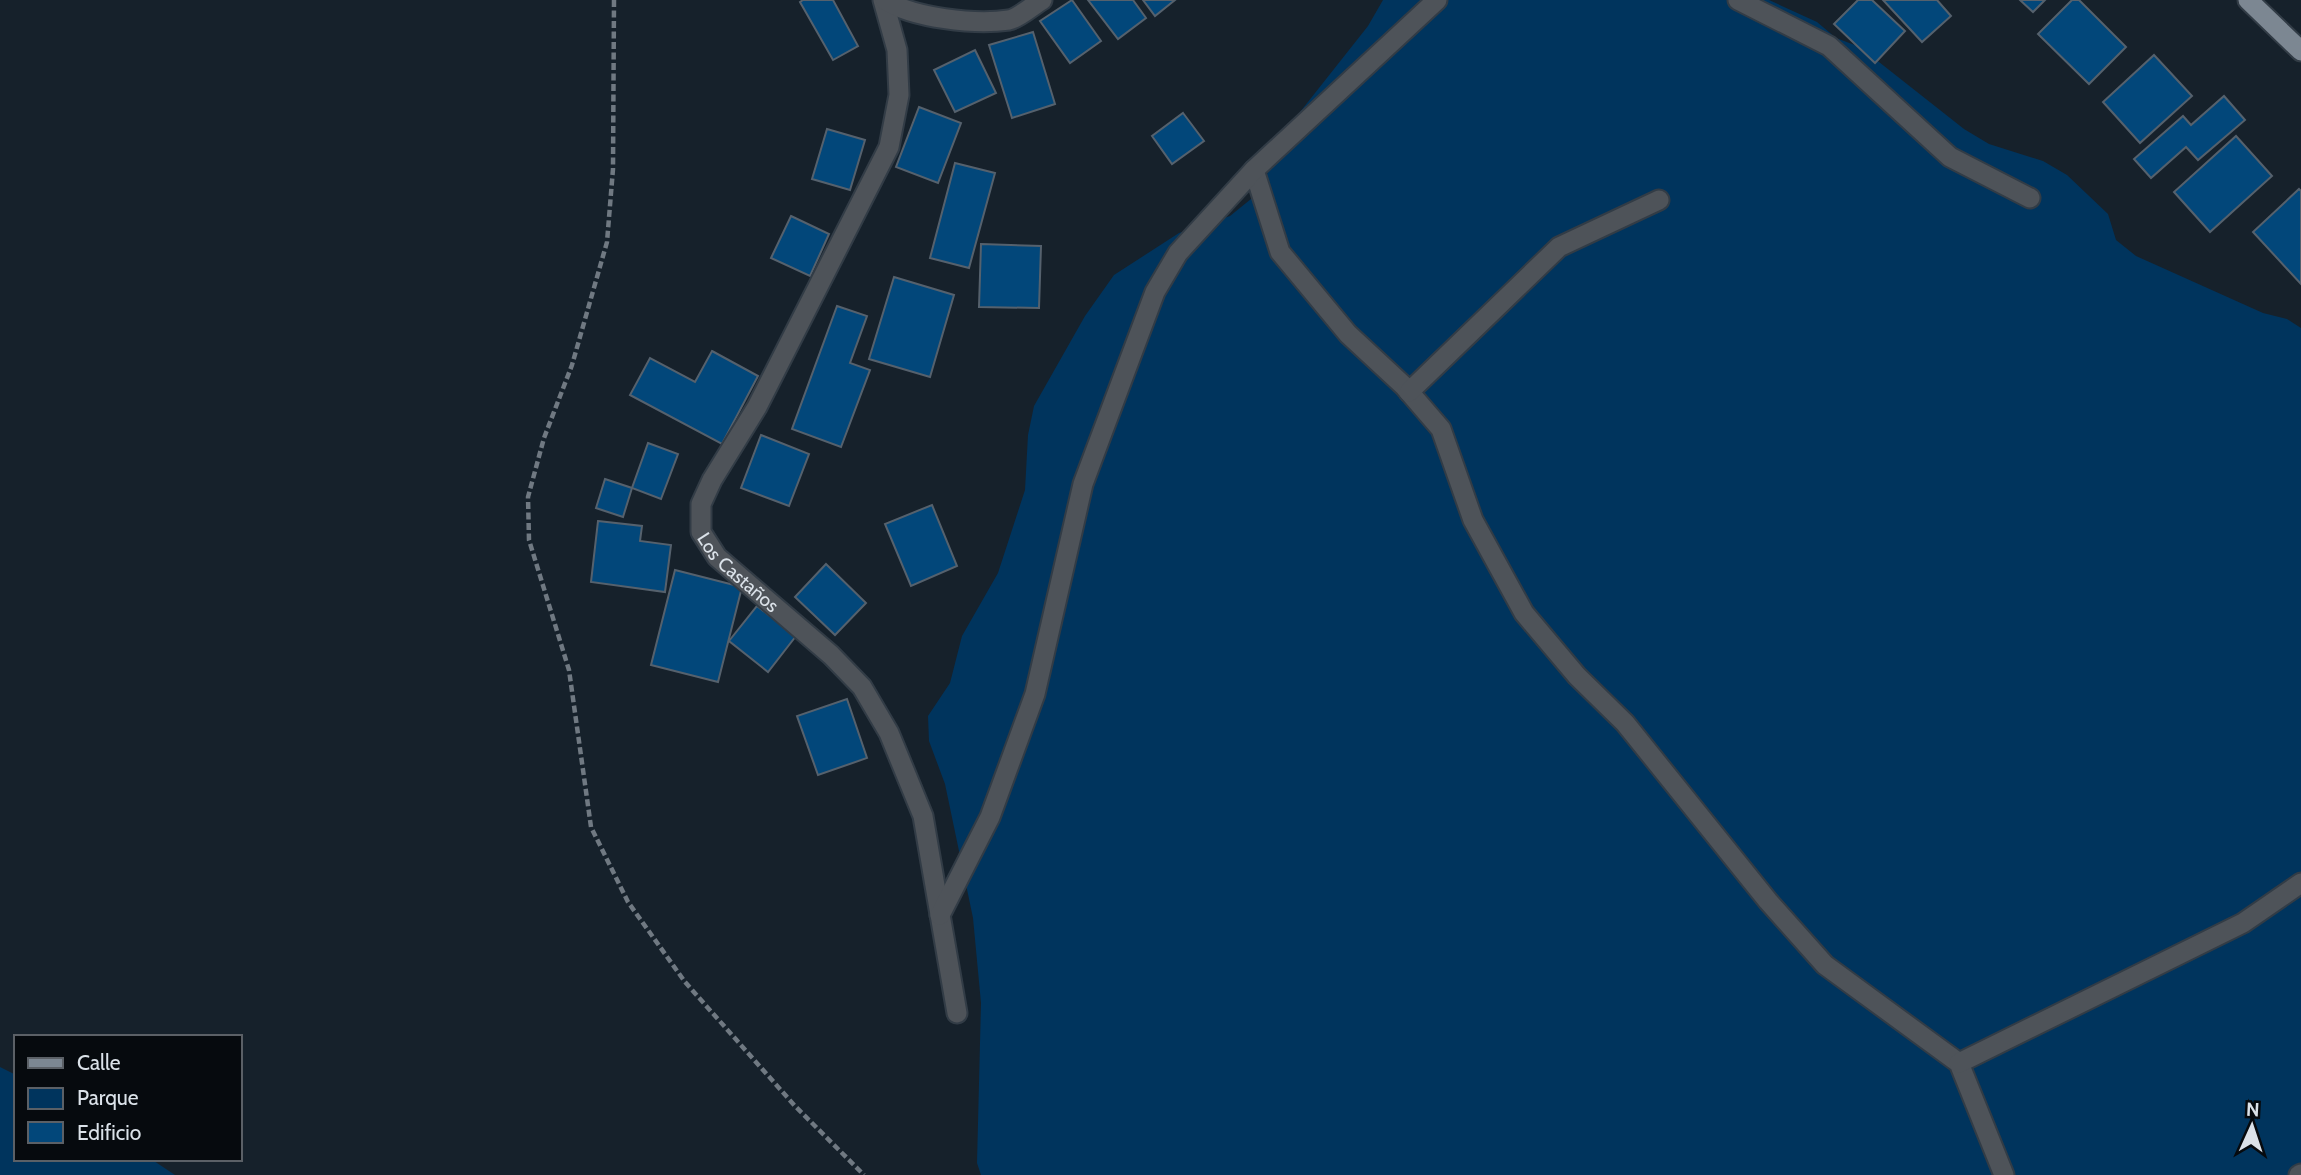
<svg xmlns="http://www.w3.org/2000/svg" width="2301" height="1175" viewBox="0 0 2301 1175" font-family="Cabin,sans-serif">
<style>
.green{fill:#00345d}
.building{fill:#02477a;stroke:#55616d;stroke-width:2}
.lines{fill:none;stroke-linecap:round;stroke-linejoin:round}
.minor-casing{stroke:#323c46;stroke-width:23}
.primary-casing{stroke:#323c46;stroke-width:23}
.path{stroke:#707982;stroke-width:4.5;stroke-dasharray:7 3.5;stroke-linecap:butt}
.minor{stroke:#4e5359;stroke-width:19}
.primary{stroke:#7c8792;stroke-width:19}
.labels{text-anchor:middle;stroke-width:5;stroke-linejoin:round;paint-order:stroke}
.street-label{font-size:19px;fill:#dbe2e9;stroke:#060a0e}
</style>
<rect width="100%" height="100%" fill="#16212b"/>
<g class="green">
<polygon points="1383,0 1769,0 1817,22 1836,38 1860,47 1964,129 1989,144 2043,161 2067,175 2108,214 2116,240 2136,256 2263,313 2287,319 2301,328 2301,1175 981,1175 977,1163 981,1003 973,918 945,784 929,741 928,716 950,683 962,636 998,573 1025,490 1028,435 1034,406 1085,316 1114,275 1179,233 1230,216 1251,199 1292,135 1300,112 1368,26"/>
<polygon points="0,1067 16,1075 16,1159 151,1159 175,1175 0,1175"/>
</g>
<g class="building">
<polygon points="803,0 833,0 858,46 833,60 800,2"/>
<polygon points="1072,0 1101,41 1070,63 1040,21"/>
<polygon points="1088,0 1133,0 1146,18 1118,39"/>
<polygon points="1143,0 1175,0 1155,16"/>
<polygon points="1858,0 1872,0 1905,31 1875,63 1834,24"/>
<polygon points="1883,0 1937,0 1951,16 1922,42"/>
<polygon points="2020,0 2045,0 2033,12"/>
<polygon points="2072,0 2079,0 2126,47 2089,84 2038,34"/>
<polygon points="1033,32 1055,104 1012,118 989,45"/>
<polygon points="975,50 996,93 955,112 934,70"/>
<polygon points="2154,55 2192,96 2140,143 2103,102"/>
<polygon points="2224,96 2245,120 2198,160 2186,147 2151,178 2134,159 2183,116 2191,125"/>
<polygon points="919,107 961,123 938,183 896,167"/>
<polygon points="1183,113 1204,141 1172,164 1152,136"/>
<polygon points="827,129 865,140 850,190 812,179"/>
<polygon points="2236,136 2272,176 2210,232 2174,192"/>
<polygon points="955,163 995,173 969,268 930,258"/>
<polygon points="2299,189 2301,191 2301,284 2253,232"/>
<polygon points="791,216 829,234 810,276 771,258"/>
<polygon points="981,244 1041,246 1039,308 979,307"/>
<polygon points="894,277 954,295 930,377 869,359"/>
<polygon points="837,306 867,316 850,363 870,370 841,447 792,429"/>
<polygon points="712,351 758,376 722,444 630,395 650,358 695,382"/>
<polygon points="761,435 809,454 789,506 741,488"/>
<polygon points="648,443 678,454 661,499 632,488"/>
<polygon points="605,479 632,488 623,517 596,508"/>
<polygon points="932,505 957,566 911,586 885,524"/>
<polygon points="598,521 642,526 640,541 671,545 665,592 591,582"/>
<polygon points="826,564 866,603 835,635 795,597"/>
<polygon points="675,570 742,587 718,682 651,665"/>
<polygon points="757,606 796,636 768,672 729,641"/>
<polygon points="847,699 867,758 818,775 797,716"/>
</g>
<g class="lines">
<g class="minor-casing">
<g id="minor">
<path id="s1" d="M883,0L897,50L899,95L889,147L757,407L712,480L701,504V532L717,557L831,655L862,687L889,733L923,816L957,1013"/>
<path d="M885,0C913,18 975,25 1009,20C1019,18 1032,6 1042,0"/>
<polyline points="1738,0 1829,46 1950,157 2030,198"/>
<polyline points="1254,170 1280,252 1348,334 1404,386 1441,429 1473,520 1524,613 1577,676 1625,723 1768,901 1825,965 1959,1063 2004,1175"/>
<polyline points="1409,392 1559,247 1659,200"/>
<polyline points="940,915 990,817 1035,694 1083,484 1155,292 1178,253 1254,170 1437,0"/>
<polyline points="1959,1063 2243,923 2301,883"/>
<polyline points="2299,1175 2301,1174"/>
</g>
</g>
<g class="primary-casing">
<polyline id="primary" points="2248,0 2301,51"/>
</g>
<polyline class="path" points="614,0 613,169 607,242 572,365 544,438 528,497 529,540 569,670 591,827 628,902 685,982 795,1106 864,1175"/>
<use href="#minor" class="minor"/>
<use href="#primary" class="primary"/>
</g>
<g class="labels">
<g class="street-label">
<text dy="7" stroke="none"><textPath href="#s1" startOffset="637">Los Castaños</textPath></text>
</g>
</g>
<rect x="14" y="1035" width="228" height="126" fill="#060a0e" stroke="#5b6066" stroke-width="2"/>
<rect x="28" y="1058" width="35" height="10" fill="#7c8792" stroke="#5b6066" stroke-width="2"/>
<text x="77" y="1070" font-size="21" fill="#dbe2e9">Calle</text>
<rect x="28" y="1088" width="35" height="21" fill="#00345d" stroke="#5b6066" stroke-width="2"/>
<text x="77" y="1105" font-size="21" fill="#dbe2e9">Parque</text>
<rect x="28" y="1122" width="35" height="21" fill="#02477a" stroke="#5b6066" stroke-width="2"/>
<text x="77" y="1140" font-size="21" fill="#dbe2e9">Edificio</text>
<g transform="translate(2252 1126) rotate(3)" stroke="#060a0e" stroke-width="5" paint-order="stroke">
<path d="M0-5L12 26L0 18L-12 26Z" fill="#dbe2e9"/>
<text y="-10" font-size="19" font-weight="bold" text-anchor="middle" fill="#dbe2e9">N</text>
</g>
</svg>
